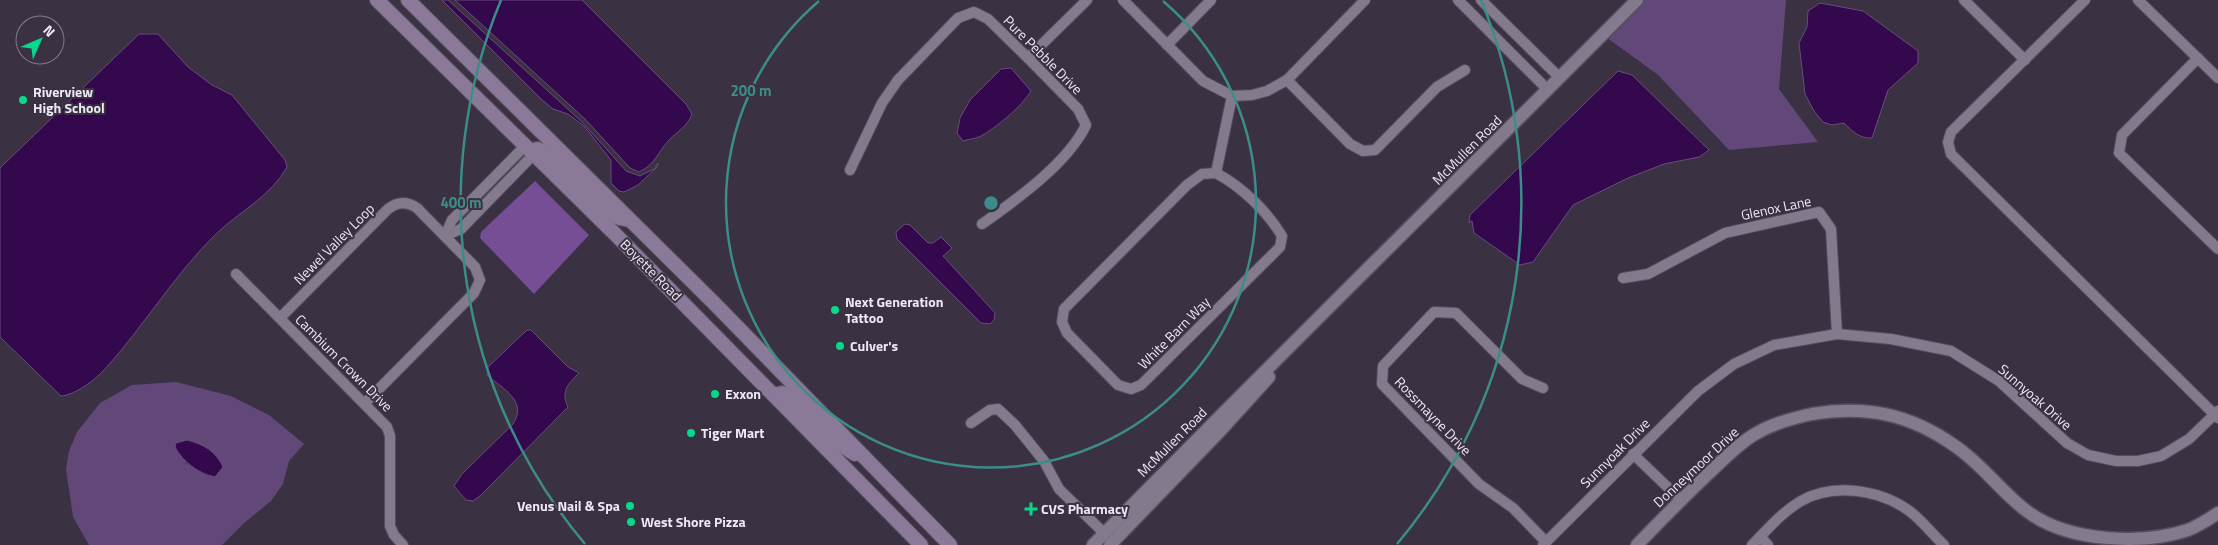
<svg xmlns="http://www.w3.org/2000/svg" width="2218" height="545" viewBox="0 0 2218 545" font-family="'Titillium Web',sans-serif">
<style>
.green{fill:#624779;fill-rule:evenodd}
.forest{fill:#764e95}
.water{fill:#33084c;stroke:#6b4b7e}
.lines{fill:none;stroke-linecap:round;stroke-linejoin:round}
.minor-casing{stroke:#564e5e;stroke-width:12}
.tertiary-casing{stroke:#564e5e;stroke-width:15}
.secondary-casing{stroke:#564e5e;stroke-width:16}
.minor{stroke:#847a8e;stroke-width:10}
.tertiary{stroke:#847a8e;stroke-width:12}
.secondary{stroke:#8a7999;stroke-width:14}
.ring{fill:none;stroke:#3c8d89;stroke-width:2.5}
.poi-dot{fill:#07d98b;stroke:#3a3142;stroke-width:2}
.labels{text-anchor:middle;stroke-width:4;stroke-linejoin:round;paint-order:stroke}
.street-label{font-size:14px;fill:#eee8f4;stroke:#3a3142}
.poi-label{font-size:14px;font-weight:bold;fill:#eee8f4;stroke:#3a3142;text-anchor:start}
.centre{fill:#3c8d89;stroke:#3a3142;stroke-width:2.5}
.ring-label{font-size:15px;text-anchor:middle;font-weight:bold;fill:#3c8d89;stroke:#3a3142;stroke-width:4;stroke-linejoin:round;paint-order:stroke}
</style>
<rect width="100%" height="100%" fill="#3a3142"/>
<g class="green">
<polygon points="1643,0 1786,0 1779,89 1818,142 1729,150 1658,75 1606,37"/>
<path d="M176,382L231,396L269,415L304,444L289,461L283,484L271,501L243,524L222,545H89L73,517L66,469L69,451L77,432L100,403L132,385ZM187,440C202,444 217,452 222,467L208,476L186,463Z"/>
</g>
<polygon class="forest" points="535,181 589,235 534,294 480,238 481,232"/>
<g class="water">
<polygon points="442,0 448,0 582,122 626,171 640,176 654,169 658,163 657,167 638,185 624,192 619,191 611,183 611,160 584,126 568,114 553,109 541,99"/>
<path d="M455,0H582L686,104L692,114C687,127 678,131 669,140C657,153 656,164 639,172L630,168L585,119Z"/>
<path d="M1820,3L1863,11L1918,51V63L1888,90L1872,138C1860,139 1852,131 1844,123L1832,125L1823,122L1814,111L1805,94L1799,43L1807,27L1808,11Z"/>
<path d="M139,34H158L188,67L212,85L232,95L285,160L287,167C271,196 239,212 216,234C174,275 144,326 105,369C95,380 75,395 61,396L0,337V168Z"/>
<path d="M1011,68L1031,91C1022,106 995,129 979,137C974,139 968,139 963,141L957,133L960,118L970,100L1001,69Z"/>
<polygon points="1618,71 1632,75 1709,150 1699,157 1664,164 1628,178 1573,205 1533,262 1520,265 1474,233 1472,221 1469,223 1470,215"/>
<polygon points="905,224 910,225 928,243 933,243 941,237 952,248 943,256 995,313 994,320 990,324 981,323 897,239 896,232"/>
<path d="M527,330H531L568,367L579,373C569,383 560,391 568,407L481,495L473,501L466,500L454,486L462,474L513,424C528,401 503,389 487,375L488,367Z"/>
<path d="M187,440C203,444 216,451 223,467L215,477C199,474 182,461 175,447L176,443Z"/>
</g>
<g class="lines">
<g class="minor-casing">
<g id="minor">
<polyline points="1123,0 1203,81 1232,96 1252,95 1267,91 1287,80 1365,0"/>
<polyline points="1458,0 1548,90"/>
<polyline points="1481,0 1560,78"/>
<polyline points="1964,0 2025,60"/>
<polyline points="2085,0 1951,132 1948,142 1951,154 2218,418"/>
<polyline points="2138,0 2218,78"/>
<polyline points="1167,45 1211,0"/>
<polyline points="1028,58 1087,0"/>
<polyline points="2198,58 2122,135 2119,153 2218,249"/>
<polyline points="1287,80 1350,144 1363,151 1375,150 1437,87 1465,70"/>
<path d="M850,170L882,103L898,80L958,18L974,12L988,19L1028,58L1078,109L1086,125C1068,163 1016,200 982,224"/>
<path d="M1216,173C1242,187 1267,211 1282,236L1280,247L1141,385L1131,389L1118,385L1067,333L1062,322L1064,309L1187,185L1202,174Z"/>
<polyline points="1216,173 1232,96"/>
<polyline points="445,236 452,220 526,145"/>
<polyline points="445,236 461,229 535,153"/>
<polyline points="236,274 387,427 390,436 390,526 394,535 403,545"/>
<polyline points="1623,278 1648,274 1725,233 1819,212 1831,229 1837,334"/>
<path d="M280,318L388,209C397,202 407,201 417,208L475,267L480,280L474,293L365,403"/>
<polyline points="1543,388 1522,379 1456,313 1434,312 1383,366 1382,384 1479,484 1513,508 1546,542"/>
<polyline points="971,423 990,410 998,409 1015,425 1044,461 1059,489 1104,533"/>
<polyline points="1633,454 1681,500"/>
<polyline points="1760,537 1768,545"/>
<polyline points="1543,545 1698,391 1734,364 1774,345 1837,334 1891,339 1951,351 1999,381 2067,443 2088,455 2116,461 2138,461 2161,456 2189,439 2218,411"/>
<path d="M1752,545C1767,530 1782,512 1801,501C1833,483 1878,489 1908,510C1921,519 1932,534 1944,545"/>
</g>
</g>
<g class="tertiary-casing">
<g id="tertiary">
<path d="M1093,545C1272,362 1456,182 1637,0"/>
<polyline points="1110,545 1221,430 1269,377"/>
<path d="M1637,545C1660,521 1684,497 1709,473C1724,459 1738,444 1755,434C1772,424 1793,418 1812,414C1866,405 1910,414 1955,446C1982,464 2002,493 2028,512C2069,542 2142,545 2188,530C2198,526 2209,519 2218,513"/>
</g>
</g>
<g class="secondary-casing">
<g id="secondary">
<polyline points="377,0 616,235 921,545"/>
<polyline points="408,0 714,303 950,545"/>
<path d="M537,149C563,157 592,195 611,214L619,218L629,220"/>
<polyline points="774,395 782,393 790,397 836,442 855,454"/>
</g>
</g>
<use href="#minor" class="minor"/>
<use href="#tertiary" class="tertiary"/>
<use href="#secondary" class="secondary"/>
</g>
<g class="ring">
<path d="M1163 1A265 265 0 1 1 819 1"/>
<path d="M585 544A530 530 0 0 1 501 0M1481 0A530 530 0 0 1 1397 544"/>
</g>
<g class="poi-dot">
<circle cx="23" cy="100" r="5"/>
<circle cx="835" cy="310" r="5"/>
<circle cx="840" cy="346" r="5"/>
<circle cx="715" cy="394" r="5"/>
<circle cx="691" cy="433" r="5"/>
<circle cx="630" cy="506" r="5"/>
<path d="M1028.5 501.5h5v5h5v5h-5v5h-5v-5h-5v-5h5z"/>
<circle cx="631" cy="522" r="5"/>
</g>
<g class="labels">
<g class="street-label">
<text transform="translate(1043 55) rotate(45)" y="5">Pure Pebble Drive</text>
<text transform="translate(1467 150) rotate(-45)" y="5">McMullen Road</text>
<text transform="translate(1776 208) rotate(-12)" y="5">Glenox Lane</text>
<text transform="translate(334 244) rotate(-45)" y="5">Newel Valley Loop</text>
<text transform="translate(651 270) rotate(45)" y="5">Boyette Road</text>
<text transform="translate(1174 333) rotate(-45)" y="5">White Barn Way</text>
<text transform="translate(344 363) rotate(45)" y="5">Cambium Crown Drive</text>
<text transform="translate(2035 397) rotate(41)" y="5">Sunnyoak Drive</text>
<text transform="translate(1433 416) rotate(46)" y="5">Rossmayne Drive</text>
<text transform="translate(1172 442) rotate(-45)" y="5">McMullen Road</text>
<text transform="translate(1615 453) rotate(-45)" y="5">Sunnyoak Drive</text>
<text transform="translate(1696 467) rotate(-43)" y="5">Donneymoor Drive</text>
</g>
<g class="poi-label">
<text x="33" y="97">Riverview<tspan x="33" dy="16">High School</tspan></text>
<text x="845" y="307">Next Generation<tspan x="845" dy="16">Tattoo</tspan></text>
<text x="850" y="351">Culver's</text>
<text x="725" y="399">Exxon</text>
<text x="701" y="438">Tiger Mart</text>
<text x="620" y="511" text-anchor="end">Venus Nail &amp; Spa</text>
<text x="1041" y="514">CVS Pharmacy</text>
<text x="641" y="527">West Shore Pizza</text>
</g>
</g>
<circle cx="991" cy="203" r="8" class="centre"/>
<g class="ring-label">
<text x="751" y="96">200 m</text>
<text x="461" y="208">400 m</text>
</g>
<g transform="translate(40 40) rotate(45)"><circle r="24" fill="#3a3142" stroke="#827a89"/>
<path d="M0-4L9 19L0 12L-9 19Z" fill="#07d98b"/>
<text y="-8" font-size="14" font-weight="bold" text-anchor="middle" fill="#eee8f4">N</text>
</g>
</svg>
